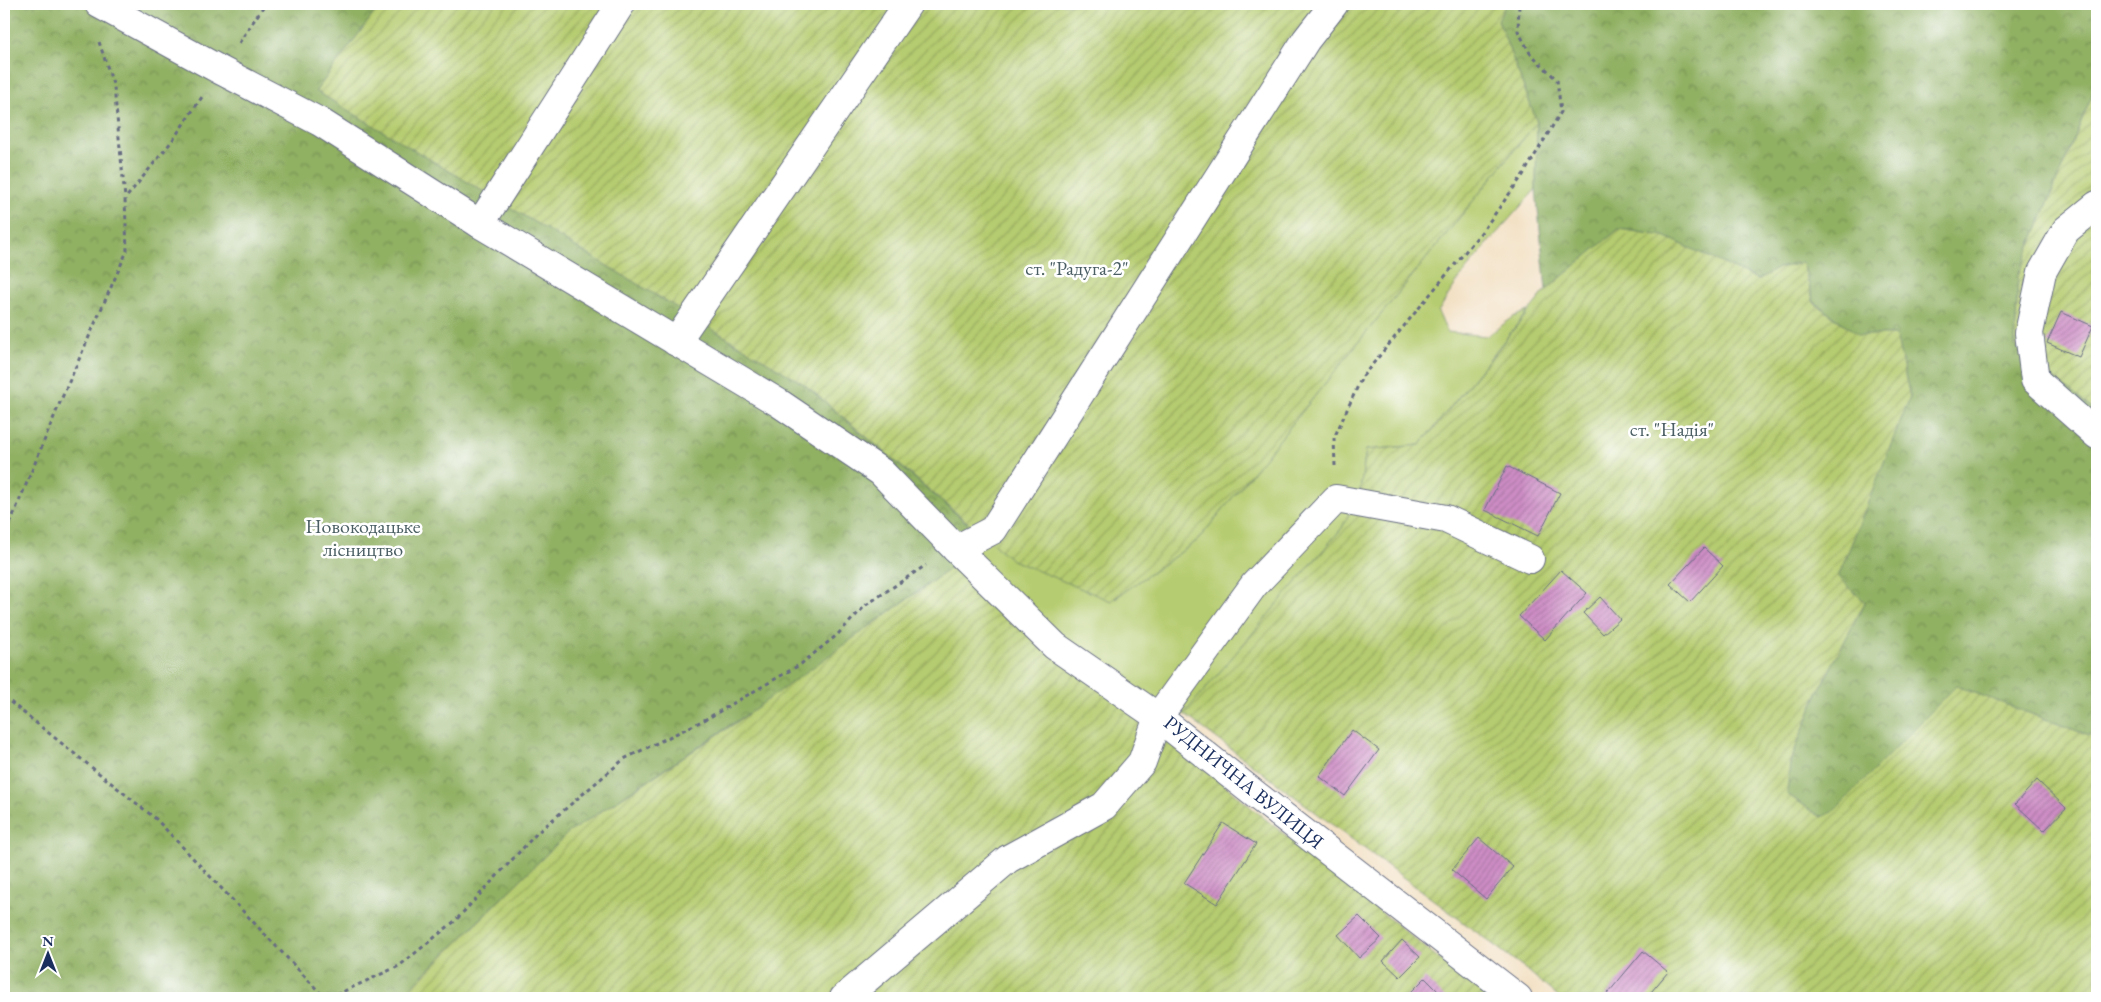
<svg xmlns="http://www.w3.org/2000/svg" width="2101" height="1002" viewBox="0 0 2101 1002" font-family="'EB Garamond',serif">
<style>
.grass{fill:#b6cc70;stroke:#687e67}
.forest{fill:url(#forest-crowns);stroke:#567060}
.garden{fill:url(#garden-furrows);stroke:#687e67}
.building{fill:url(#building-hatch)}
.lines{fill:none;stroke-linecap:round;stroke-linejoin:round}
.minor-casing{stroke:#676d82;stroke-width:30}
.path{stroke:#676d82;stroke-width:3;stroke-dasharray:4 4;stroke-linecap:butt}
.minor{stroke:#fff;stroke-width:28}
.labels{text-anchor:middle;stroke-width:5;stroke-linejoin:round;paint-order:stroke}
.park-label{font-size:20px;fill:#4a5e63;stroke:#fff}
.street-label{font-size:20px;fill:#1b2f5e;stroke:#fff}
</style>
<defs>
<pattern id="forest-crowns" width="20" height="18" patternUnits="userSpaceOnUse" patternTransform="scale(1.25)"><rect width="20" height="18" fill="#90b062"/><path d="M2 6a3 3 0 1 1 6 0M12 15a3 3 0 1 1 6 0" fill="none" stroke="#759054"/></pattern>
<pattern id="garden-furrows" width="10" height="10" patternUnits="userSpaceOnUse" patternTransform="scale(1.25)"><rect width="10" height="10" fill="#b6cc70"/><path d="M-1 1l2-2M0 10L10 0M9 11l2-2" fill="none" stroke="#93a65f"/></pattern>
<pattern id="building-hatch" width="6" height="6" patternUnits="userSpaceOnUse" patternTransform="scale(1.25)"><rect width="6" height="6" fill="#ce8dc5"/><path d="M-1 1l2-2M0 6l6-6M5 7l2-2" fill="none" stroke="#a674a3"/></pattern>
</defs>
<rect width="100%" height="100%" fill="#fff"/>
<filter id="ink" filterUnits="userSpaceOnUse"><feTurbulence type="fractalNoise" baseFrequency=".02" numOctaves="2"/><feDisplacementMap in="SourceGraphic" scale="10" xChannelSelector="R" yChannelSelector="G"/><feConvolveMatrix kernelMatrix="1 2 1 2 8 2 1 2 1" color-interpolation-filters="sRGB"/></filter>
<filter id="wash" filterUnits="userSpaceOnUse"><feTurbulence type="fractalNoise" baseFrequency=".0096" numOctaves="4" result="noise"/><feDisplacementMap in="SourceGraphic" scale="20" xChannelSelector="R" yChannelSelector="G"/><feGaussianBlur stdDeviation="1.12" result="paint"/><feColorMatrix in="noise" values="0 0 0 0 0 0 0 0 0 0 0 0 0 0 0 0 0 1.4 0 .05"/><feComposite in="paint" operator="in"/></filter>
<g filter="url(#wash)">
<rect width="100%" height="100%" fill="#f3e1c5"/>
<path class="grass" d="M1537,122L1536,189C1501,229 1464,266 1438,312L1447,332L1487,336L1515,316L1528,311L1420,445L1366,450L1360,491L1342,528L1167,735L952,567L974,529L1111,601L1198,540Z"/>
<g class="forest">
<polygon points="4,4 381,4 316,91 804,384 974,529 952,567 872,624 814,670 568,833 400,998 4,998"/>
<polygon points="1506,4 2097,4 2097,83 2018,276 2015,346 2097,413 2097,731 2088,735 1956,686 1833,813 1821,817 1787,794 1790,762 1818,692 1865,602 1838,577 1910,397 1896,335 1859,335 1814,302 1803,263 1778,268 1758,280 1664,236 1619,229 1546,290 1536,189 1537,122 1498,20"/>
</g>
<g class="garden">
<polygon points="381,4 1506,4 1498,20 1537,122 1198,540 1111,601 1012,560 804,384 316,91"/>
<polygon points="2097,83 2097,413 2015,346 2018,276"/>
<polygon points="1619,229 1664,236 1758,280 1778,268 1803,263 1814,303 1859,335 1896,335 1910,397 1838,577 1865,602 1818,692 1790,762 1787,794 1821,817 1833,812 1956,686 2088,735 2097,731 2097,998 1559,998 1526,969 1184,714 1342,528 1360,491 1366,450 1420,445 1546,290"/>
<polygon points="952,567 1167,735 1253,809 1488,998 400,998 568,833 734,724"/>
</g>
<g id="blocks">
<g class="building">
<polygon points="2061,312 2093,326 2079,357 2047,343"/>
<polygon points="1507,466 1560,493 1538,536 1485,510"/>
<polygon points="1704,548 1723,566 1690,602 1670,584"/>
<polygon points="1561,570 1587,593 1545,640 1519,616"/>
<polygon points="1600,597 1620,619 1603,634 1583,613"/>
<polygon points="1352,730 1379,750 1345,796 1319,776"/>
<polygon points="2037,780 2066,808 2044,831 2015,804"/>
<polygon points="1223,823 1256,844 1217,904 1184,883"/>
<polygon points="1479,838 1513,867 1486,899 1452,870"/>
<polygon points="1359,916 1381,938 1359,958 1338,935"/>
<polygon points="1402,940 1420,957 1400,977 1383,961"/>
<polygon points="1643,951 1668,972 1646,998 1604,998"/>
<polygon points="1425,978 1445,998 1405,998"/>
</g>
</g>
</g>
<g filter="url(#ink)">
<use href="#blocks" fill-opacity="0" stroke="#676d82" stroke-width="1"/>
<g class="lines">
<g class="minor-casing">
<g id="minor">
<polyline points="99,4 220,70 320,122 480,224 779,403 881,472 956,549 1055,646 1158,717 1142,762 1104,806 1008,859 844,998"/>
<polyline points="2097,205 2066,230 2042,272 2029,333 2035,380 2097,435"/>
<polyline points="480,224 621,4"/>
<polyline points="676,342 908,4"/>
<polyline points="956,549 993,530 1306,40 1334,4"/>
<polyline points="1518,998 1256,795 1158,717 1254,585 1336,499 1446,519 1530,559"/>
</g>
</g>
<g class="path">
<polyline points="99,42 114,87 125,198"/>
<polyline points="239,43 265,4"/>
<polyline points="1335,466 1334,438 1362,377 1484,229 1523,175 1561,112 1557,80 1530,53 1518,31 1519,4"/>
<polyline points="4,538 61,400 127,251 125,199 172,141 202,97"/>
<polyline points="4,697 156,819 325,998"/>
<polyline points="329,998 399,966 455,921 537,833 624,759 708,718 801,664 837,635 866,605 926,565"/>
</g>
<use href="#minor" class="minor"/>
</g>
</g>
<g class="labels">
<g class="park-label">
<text x="1077" y="275">ст. "Радуга-2"</text>
<text x="1672" y="436">ст. "Надія"</text>
<text x="363" y="533">Новокодацьке<tspan x="363" dy="23">лісництво</tspan></text>
</g>
<g class="street-label">
<text transform="translate(1244 782) rotate(39)" y="7">РУДНИЧНА ВУЛИЦЯ</text>
</g>
</g>
<rect width="2101" height="1002" fill="none" stroke="#fff" stroke-width="20"/>
<g transform="translate(48 954)" stroke="#ffffff" stroke-width="4" paint-order="stroke">
<path d="M0-4L9 19L0 12L-9 19Z" fill="#1b2f5e"/>
<text y="-8" font-size="14" font-weight="bold" text-anchor="middle" fill="#1b2f5e">N</text>
</g>
</svg>
